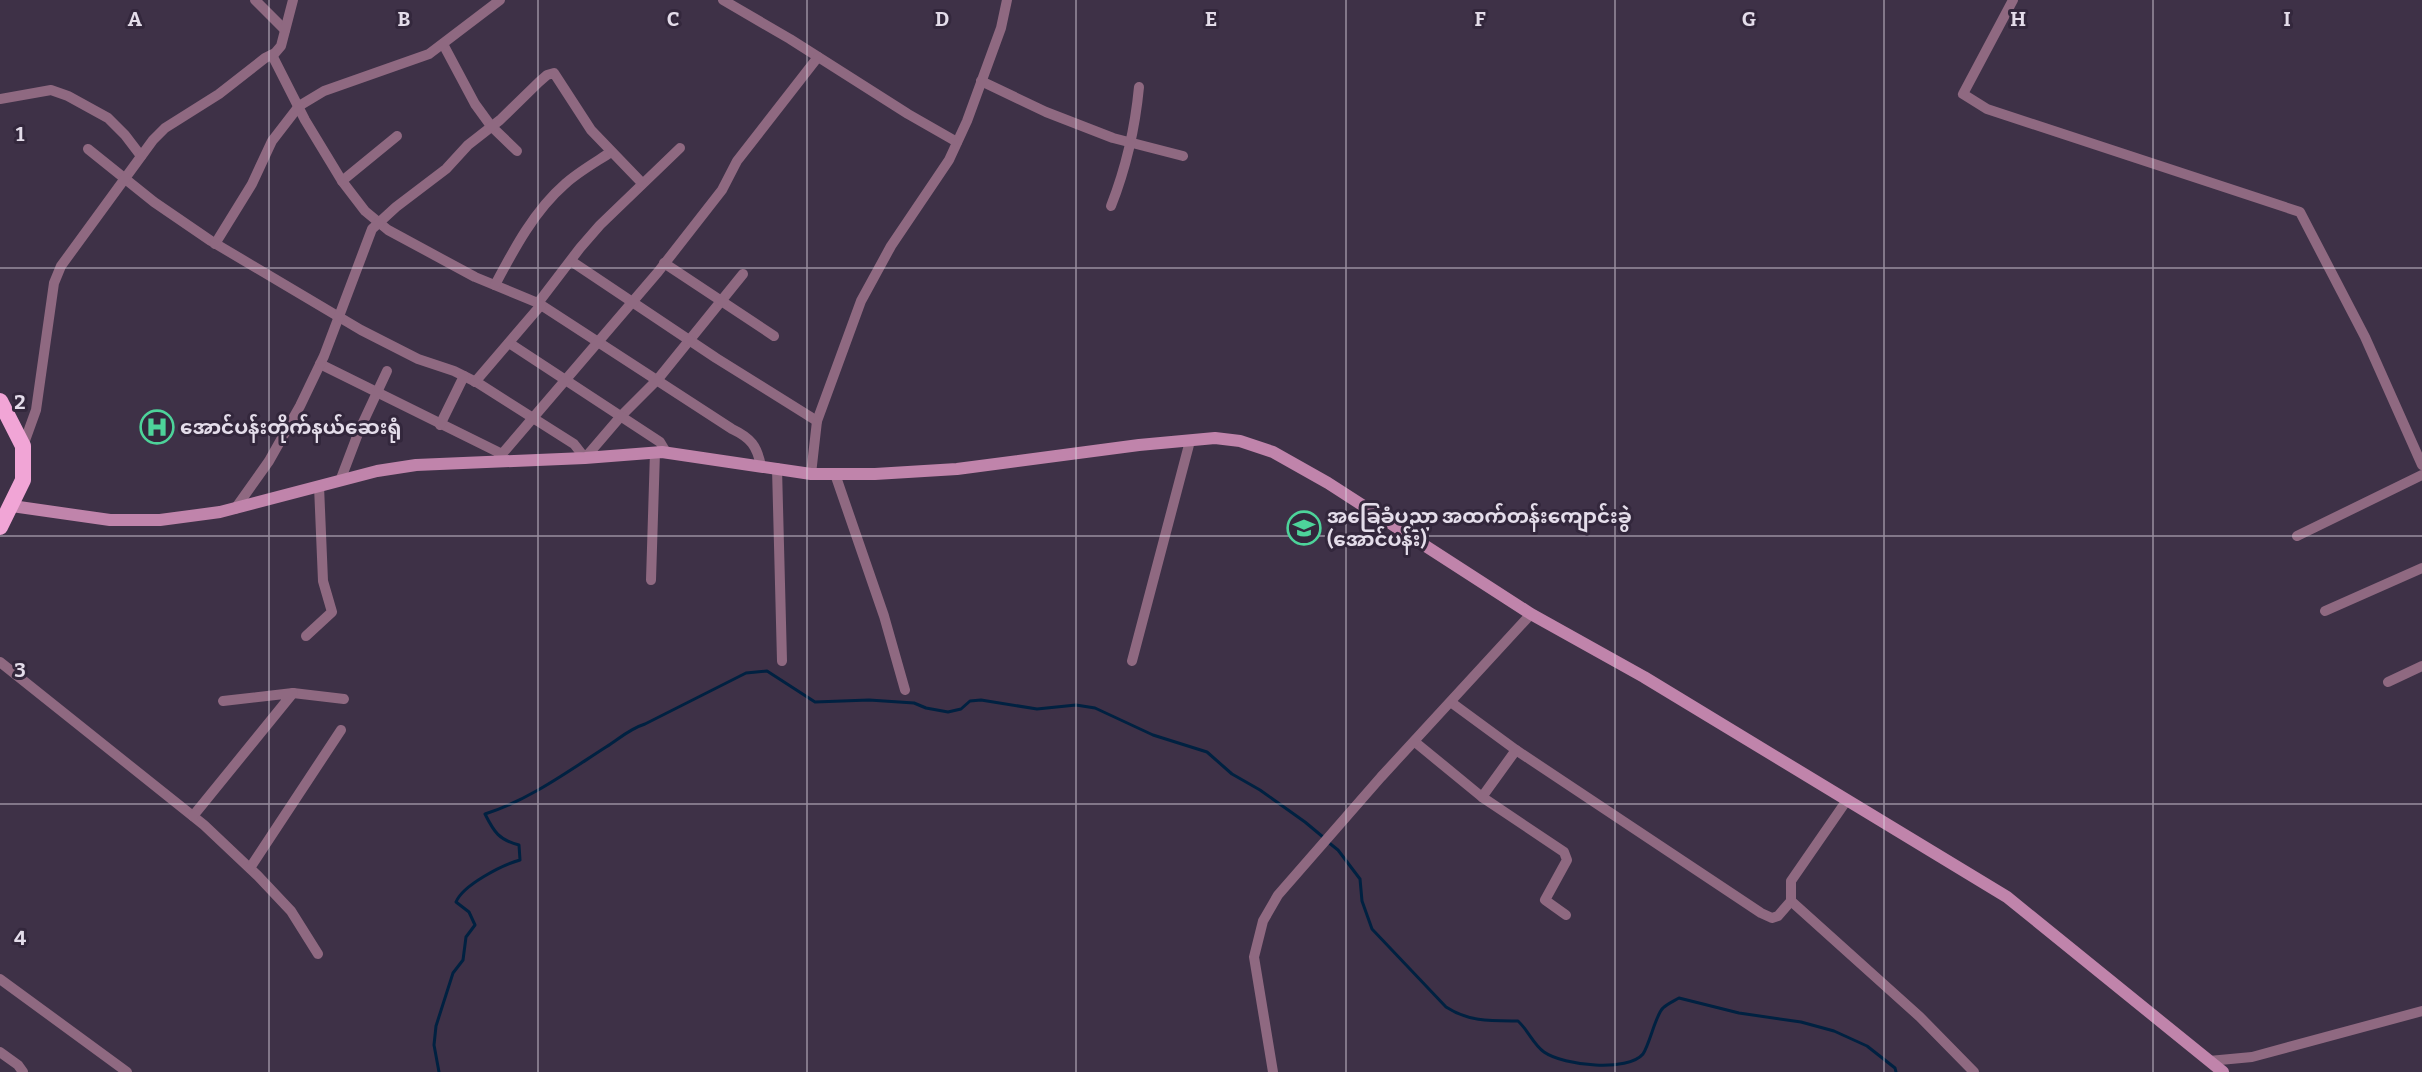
<svg xmlns="http://www.w3.org/2000/svg" width="2422" height="1072" viewBox="0 0 2422 1072" font-family="Bitter,'Noto Sans Myanmar',serif">
<style>
.lines{fill:none;stroke-linecap:round;stroke-linejoin:round}
.stream{stroke:#002141;stroke-width:3}
.minor{stroke:#8f6981;stroke-width:10}
.secondary{stroke:#c084ab;stroke-width:12}
.trunk{stroke:#f1a5d6;stroke-width:16}
.grid{fill:none;stroke:#e4ddea;stroke-width:1.5;stroke-opacity:0.55}
.labels{text-anchor:middle;stroke-width:6;stroke-linejoin:round;paint-order:stroke}
.poi-label{font-size:20px;font-weight:bold;fill:#e4ddea;stroke:#33273c;text-anchor:start}
.grid-label{font-size:20px;text-anchor:middle;font-weight:bold;fill:#e4ddea;stroke:#33273c;stroke-width:6;stroke-linejoin:round;paint-order:stroke}
</style>
<rect width="100%" height="100%" fill="#3e3147"/>
<g class="lines">
<g class="stream">
<path d="M1328,842L1338,850L1360,879L1362,901L1372,929L1446,1007C1469,1022 1491,1021 1518,1021C1528,1030 1533,1044 1544,1052C1564,1066 1628,1072 1643,1054C1650,1043 1656,1014 1663,1008C1667,1004 1674,1001 1679,998L1739,1013L1801,1022L1834,1031L1867,1046L1895,1068L1896,1072"/>
<path d="M439,1072L434,1045L436,1026L453,973L463,960L466,937L475,925L469,912L456,902C463,885 502,865 520,860L519,845C499,840 494,832 485,814C529,800 567,772 606,747C619,739 629,729 645,724L746,673L767,671L815,702L869,700L914,703L926,708L948,712L961,709L970,701L981,700L1037,709L1076,705L1095,708L1153,735L1207,752L1232,774L1260,790L1305,822L1323,837"/>
</g>
<g class="minor">
<polyline points="255,0 285,30"/>
<polyline points="723,0 790,39 908,114 957,142"/>
<polyline points="2013,0 1963,94 1987,109 2300,212 2365,337 2422,465"/>
<polyline points="443,44 475,104 491,126 517,151"/>
<path d="M272,55L305,120L342,181L365,211L388,230L475,277L538,303L732,429C751,438 757,446 761,466"/>
<polyline points="981,81 1046,112 1113,138 1183,156"/>
<polyline points="0,99 51,90 68,96 108,118 125,135 141,156"/>
<polyline points="88,149 154,202 211,241 361,330 418,359 454,371 478,383 574,444 585,458 621,416 658,379 743,274"/>
<polyline points="342,181 397,136"/>
<path d="M1111,206C1126,168 1135,129 1139,87"/>
<polyline points="215,244 252,184 272,141 299,106 324,91 429,54 500,0"/>
<polyline points="571,261 716,358 817,421"/>
<polyline points="664,263 774,336"/>
<path d="M495,285C514,249 534,211 565,184C578,172 596,162 611,152"/>
<polyline points="538,303 580,248 600,225 680,148"/>
<polyline points="509,343 660,442 666,452"/>
<polyline points="320,364 502,454"/>
<polyline points="475,382 541,305"/>
<polyline points="440,425 464,376"/>
<polyline points="23,446 36,410 54,283 61,266 153,140 165,128 219,94 265,58 275,53 281,46 293,0"/>
<polyline points="496,461 658,272 722,190 737,161 818,57"/>
<polyline points="777,468 782,661"/>
<polyline points="811,474 817,421 861,301 891,246 949,160 967,121 1001,28 1007,0"/>
<polyline points="835,474 884,616 905,690"/>
<polyline points="340,481 359,431 387,371"/>
<polyline points="235,509 269,461 300,406 324,356 372,229 396,207 446,169 468,145 500,120 539,82 547,75 554,73 591,130 642,183"/>
<polyline points="2297,536 2422,475"/>
<polyline points="651,580 655,452"/>
<polyline points="2325,611 2422,568"/>
<polyline points="306,636 332,612 323,581 319,486"/>
<polyline points="1132,661 1190,441"/>
<polyline points="0,662 204,825 258,876 291,911 318,954"/>
<polyline points="2388,682 2422,666"/>
<polyline points="293,693 344,699"/>
<polyline points="1452,703 1516,750 1761,913 1772,918 1778,916 1791,901"/>
<polyline points="1415,742 1482,797 1564,852 1567,860 1545,900 1566,915"/>
<polyline points="1482,797 1516,750"/>
<polyline points="1847,800 1791,881 1791,901 1920,1017 1974,1072"/>
<polyline points="193,816 293,693 223,701"/>
<polyline points="250,868 341,730"/>
<polyline points="0,979 127,1072"/>
<polyline points="0,1052 18,1065 23,1072"/>
<polyline points="2209,1061 2252,1057 2422,1011"/>
<polyline points="1273,1072 1254,957 1263,921 1278,895 1381,777 1531,614"/>
</g>
<polyline class="secondary" points="12,506 110,520 160,520 220,512 377,471 416,465 585,458 662,452 811,474 875,474 957,469 1139,445 1215,438 1240,441 1273,452 1328,483 1531,614 1644,677 2007,897 2223,1072"/>
<polyline class="trunk" points="0,401 23,446 23,480 0,527"/>
</g>
<path class="grid" d="M269,0V1072M538,0V1072M807,0V1072M1076,0V1072M1346,0V1072M1615,0V1072M1884,0V1072M2153,0V1072M0,268H2422M0,536H2422M0,804H2422"/>
<defs>
<g id="hospital-ring" transform="scale(1.725)"><circle r="9.5" fill="#33273c" stroke="#4dd39a" stroke-width="1.5"/><path d="M-5-5h3v3.5h4V-5h3V5h-3V1.5h-4V5h-3Z" fill="#4dd39a"/></g>
<g id="school-ring" transform="scale(1.725)"><circle r="9.5" fill="#33273c" stroke="#4dd39a" stroke-width="1.5"/><path d="M0-5L7-2L0 1L-7-2ZM-4 1L0 2.5L4 1V4Q0 6-4 4Z" fill="#4dd39a"/></g>
</defs>
<g fill-rule="evenodd">
<use href="#hospital-ring" x="157" y="427"/>
<use href="#school-ring" x="1304" y="528"/>
</g>
<g class="labels">
<g class="poi-label">
<text x="180" y="434">အောင်ပန်းတိုက်နယ်ဆေးရုံ</text>
<text x="1327" y="523">အခြေခံပညာ အထက်တန်းကျောင်းခွဲ<tspan x="1327" dy="23">(အောင်ပန်း)</tspan></text>
</g>
</g>
<g class="grid-label">
<text x="135" y="26">A</text>
<text x="404" y="26">B</text>
<text x="673" y="26">C</text>
<text x="942" y="26">D</text>
<text x="1211" y="26">E</text>
<text x="1480" y="26">F</text>
<text x="1749" y="26">G</text>
<text x="2018" y="26">H</text>
<text x="2287" y="26">I</text>
<text x="20" y="141">1</text>
<text x="20" y="409">2</text>
<text x="20" y="677">3</text>
<text x="20" y="945">4</text>
</g>
</svg>
